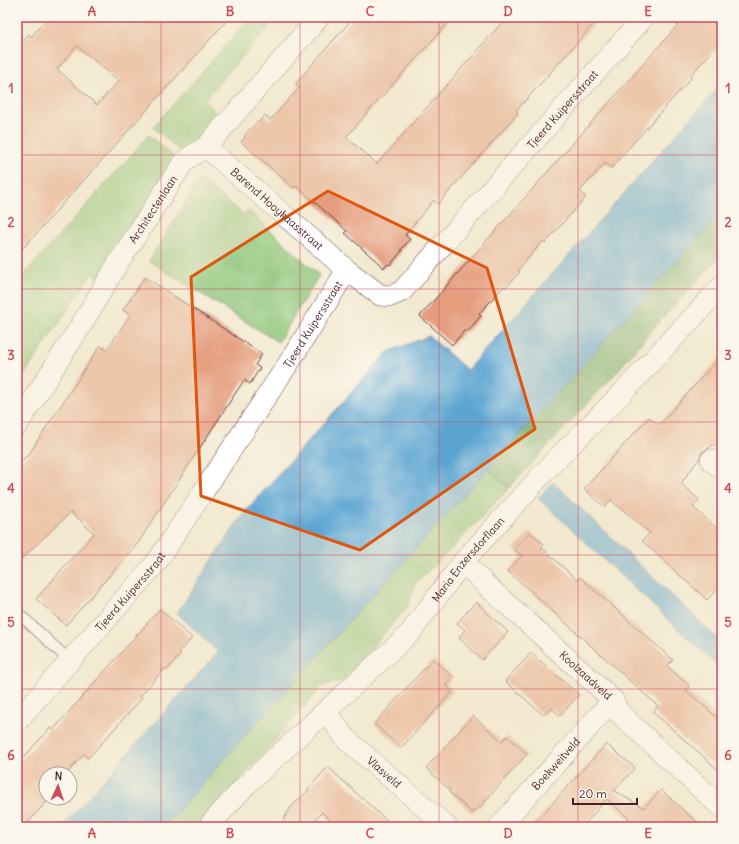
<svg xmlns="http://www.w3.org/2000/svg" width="739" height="844" viewBox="0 0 739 844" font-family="Delius,sans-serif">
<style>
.green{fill:#8cc578;stroke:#6b7252}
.forest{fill:#71aa68;stroke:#5e644a}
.water{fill:#5ba5d3;stroke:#52627f}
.building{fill:#e59d7e;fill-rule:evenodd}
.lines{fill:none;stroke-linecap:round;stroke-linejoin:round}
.lane-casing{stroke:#633d44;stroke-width:12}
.street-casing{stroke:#633d44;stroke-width:22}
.lane{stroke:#fff;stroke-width:10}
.street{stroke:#fff;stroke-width:21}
.marked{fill:none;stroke:#e0560e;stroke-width:3;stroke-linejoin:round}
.grid{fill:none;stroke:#d1495b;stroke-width:1;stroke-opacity:0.55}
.labels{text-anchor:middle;stroke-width:3;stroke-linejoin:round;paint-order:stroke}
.street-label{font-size:11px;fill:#4a1f2b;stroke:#fbf7ec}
.neatline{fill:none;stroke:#d1495b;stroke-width:1.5}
.grid-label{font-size:13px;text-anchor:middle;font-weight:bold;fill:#d1495b}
</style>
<rect width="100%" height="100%" fill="#fbf7ec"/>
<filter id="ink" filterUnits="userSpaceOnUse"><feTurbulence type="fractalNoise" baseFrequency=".025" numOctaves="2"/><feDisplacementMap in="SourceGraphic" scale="8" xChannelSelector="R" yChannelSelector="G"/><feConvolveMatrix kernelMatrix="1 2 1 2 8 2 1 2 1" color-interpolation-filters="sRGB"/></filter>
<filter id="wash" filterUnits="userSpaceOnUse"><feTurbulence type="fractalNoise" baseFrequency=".012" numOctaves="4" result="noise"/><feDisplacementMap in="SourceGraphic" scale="16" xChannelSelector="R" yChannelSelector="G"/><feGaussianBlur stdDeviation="0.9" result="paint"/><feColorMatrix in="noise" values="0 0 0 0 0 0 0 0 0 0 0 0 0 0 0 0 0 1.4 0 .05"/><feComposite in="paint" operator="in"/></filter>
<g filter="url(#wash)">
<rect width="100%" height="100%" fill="#f2e9d0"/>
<g class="green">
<polygon points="251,17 277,17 204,100 217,113 207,126 198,142 183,154 153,127"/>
<polygon points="149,135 176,159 99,279 92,273 17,386 17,283"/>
<polygon points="200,180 244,215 249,211 319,275 278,342 149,261"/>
<polygon points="488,469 509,488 456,544 416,583 407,607 343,680 321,687 279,736 197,827 164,827 234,748"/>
</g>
<polygon class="forest" points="722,212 722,255 658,323 616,373 509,488 488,469"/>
<g class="water">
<polygon points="722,83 722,212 234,748 164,827 62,827 218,652 177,613 243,514 388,352 429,336 467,370"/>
<polygon points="553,482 722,643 722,670 538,498"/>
</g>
<g id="blocks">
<g class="building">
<path d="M49,17H230L17,255V47L29,34L31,37ZM77,46L119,81L97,105L57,69Z"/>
<polygon points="354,17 453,17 346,137 377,164 507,17 600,17 516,111 518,113 438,204 434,200 405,235 410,239 401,250 402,251 390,265 388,264 384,268 345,233 347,231 309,197 296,186 294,188 241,142 245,137 244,136 257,122 258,123 265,115 270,120 300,87 296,83"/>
<polygon points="685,17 722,17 722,40 690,76 692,77 625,152 612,168 605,163 580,191 586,197 545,243 543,241 518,270 520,272 506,287 504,286 479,314 481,316 467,332 465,330 452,345 420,316"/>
<polygon points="145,277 262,354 255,365 260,368 250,384 244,380 138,543 66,625 36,599 94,533 71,512 17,563 17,464 29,454 100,346 107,350 130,315 123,310"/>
<polygon points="722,355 722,452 714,444 709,448 702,452 699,459 681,483 699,500 693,507 722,533 722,584 707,600 642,541 650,533 611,500 605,507 584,489 649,417 659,425"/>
<polygon points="530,532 544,544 541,547 577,580 580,577 673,660 667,666 689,686 686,690 722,722 722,773 653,712 658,706 508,571 522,556 514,549"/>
<polygon points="476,602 508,632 482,660 459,638 465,630 457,623"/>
<polygon points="160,609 192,638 179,652 181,654 167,670 165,668 140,696 142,698 88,758 84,754 66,774 46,774 46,798 50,798 24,827 17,827 17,765 50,728 53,730"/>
<polygon points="531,653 579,695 560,716 552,708 543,715 505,681"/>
<polygon points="433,659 453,677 446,685 453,691 401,748 374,724"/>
<polygon points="473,716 502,741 507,736 527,754 479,808 478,807 472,813 449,792 450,790 426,768"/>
<polygon points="606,744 635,768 614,791 644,808 661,790 702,827 638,827 607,799 582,827 531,827"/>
<polygon points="328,767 366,802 394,827 337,827 322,812 308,827 279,827 291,807 309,790 308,789"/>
</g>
</g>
</g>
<g filter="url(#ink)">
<use href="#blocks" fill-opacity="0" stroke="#633d44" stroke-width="1"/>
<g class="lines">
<g class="lane-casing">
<polyline id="lane" points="17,612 70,661"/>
</g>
<g class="street-casing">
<g id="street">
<path id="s1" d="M206,147L347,270"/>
<path id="s2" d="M17,425L80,327L121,258L124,254L185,160L206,147L319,17"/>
<polyline points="711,460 722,469"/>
<path id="s3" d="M463,562L486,585L613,700L619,713L722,808"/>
<path id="s4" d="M326,712L346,739L447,827"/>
<path id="s5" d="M17,721L156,563L290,361L347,270L380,295L391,296L402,291L644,17"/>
<path id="s6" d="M208,827L246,785L410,633L463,562L547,469L627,388L722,286"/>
<path id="s7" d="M499,827L613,700"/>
</g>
</g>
<use href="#lane" class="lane"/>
<use href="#street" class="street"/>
</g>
</g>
<path d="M0 0H739V844H0ZM328,191L487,268L535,429L360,550L201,496L191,277Z" fill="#f2e9d0" fill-opacity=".55" fill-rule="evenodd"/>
<path class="marked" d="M328,191L487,268L535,429L360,550L201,496L191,277Z"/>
<path class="grid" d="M161,17V827M300,17V827M439,17V827M578,17V827M17,155H722M17,289H722M17,422H722M17,555H722M17,689H722"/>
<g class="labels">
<g class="street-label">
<text dy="4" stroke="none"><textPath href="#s5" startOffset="867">Tjeerd Kuipersstraat</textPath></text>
<text dy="4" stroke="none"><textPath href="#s1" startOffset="94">Barend Hooykaasstraat</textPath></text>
<text dy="4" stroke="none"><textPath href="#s2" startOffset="255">Architectenlaan</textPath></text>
<text dy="4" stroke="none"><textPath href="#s5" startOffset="496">Tjeerd Kuipersstraat</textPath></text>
<text dy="4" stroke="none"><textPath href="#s6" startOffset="374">Maria Enzersdorflaan</textPath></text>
<text dy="4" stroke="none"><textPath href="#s5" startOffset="172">Tjeerd Kuipersstraat</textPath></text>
<text dy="4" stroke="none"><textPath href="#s3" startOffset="167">Koolzaadveld</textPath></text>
<text dy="4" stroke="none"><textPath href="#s7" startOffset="85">Boekweitveld</textPath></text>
<text dy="4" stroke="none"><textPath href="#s4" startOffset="84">Vlasveld</textPath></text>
</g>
</g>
<rect width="739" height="844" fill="none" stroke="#fbf7ec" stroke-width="44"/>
<g transform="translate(58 786) rotate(3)"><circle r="19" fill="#fbf7ec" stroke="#b4a19f"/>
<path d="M0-3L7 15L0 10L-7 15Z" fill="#d1495b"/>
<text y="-6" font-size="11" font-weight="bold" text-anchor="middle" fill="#4a1f2b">N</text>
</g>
<path d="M573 798v6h64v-6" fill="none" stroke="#4a1f2b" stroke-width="2"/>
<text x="579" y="798" font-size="12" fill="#4a1f2b" stroke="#fbf7ec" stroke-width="3" paint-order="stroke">20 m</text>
<rect x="22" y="22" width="695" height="800" class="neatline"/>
<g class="grid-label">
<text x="92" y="16">A</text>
<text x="230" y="16">B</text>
<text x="370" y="16">C</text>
<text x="508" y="16">D</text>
<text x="648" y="16">E</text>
<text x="11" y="93">1</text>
<text x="728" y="93">1</text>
<text x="11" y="227">2</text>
<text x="728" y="227">2</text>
<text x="11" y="360">3</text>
<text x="728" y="360">3</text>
<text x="11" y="493">4</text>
<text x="728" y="493">4</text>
<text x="11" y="627">5</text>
<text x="728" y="627">5</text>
<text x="11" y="760">6</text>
<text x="728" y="760">6</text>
<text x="92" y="838">A</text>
<text x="230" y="838">B</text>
<text x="370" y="838">C</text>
<text x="508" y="838">D</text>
<text x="648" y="838">E</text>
</g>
</svg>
